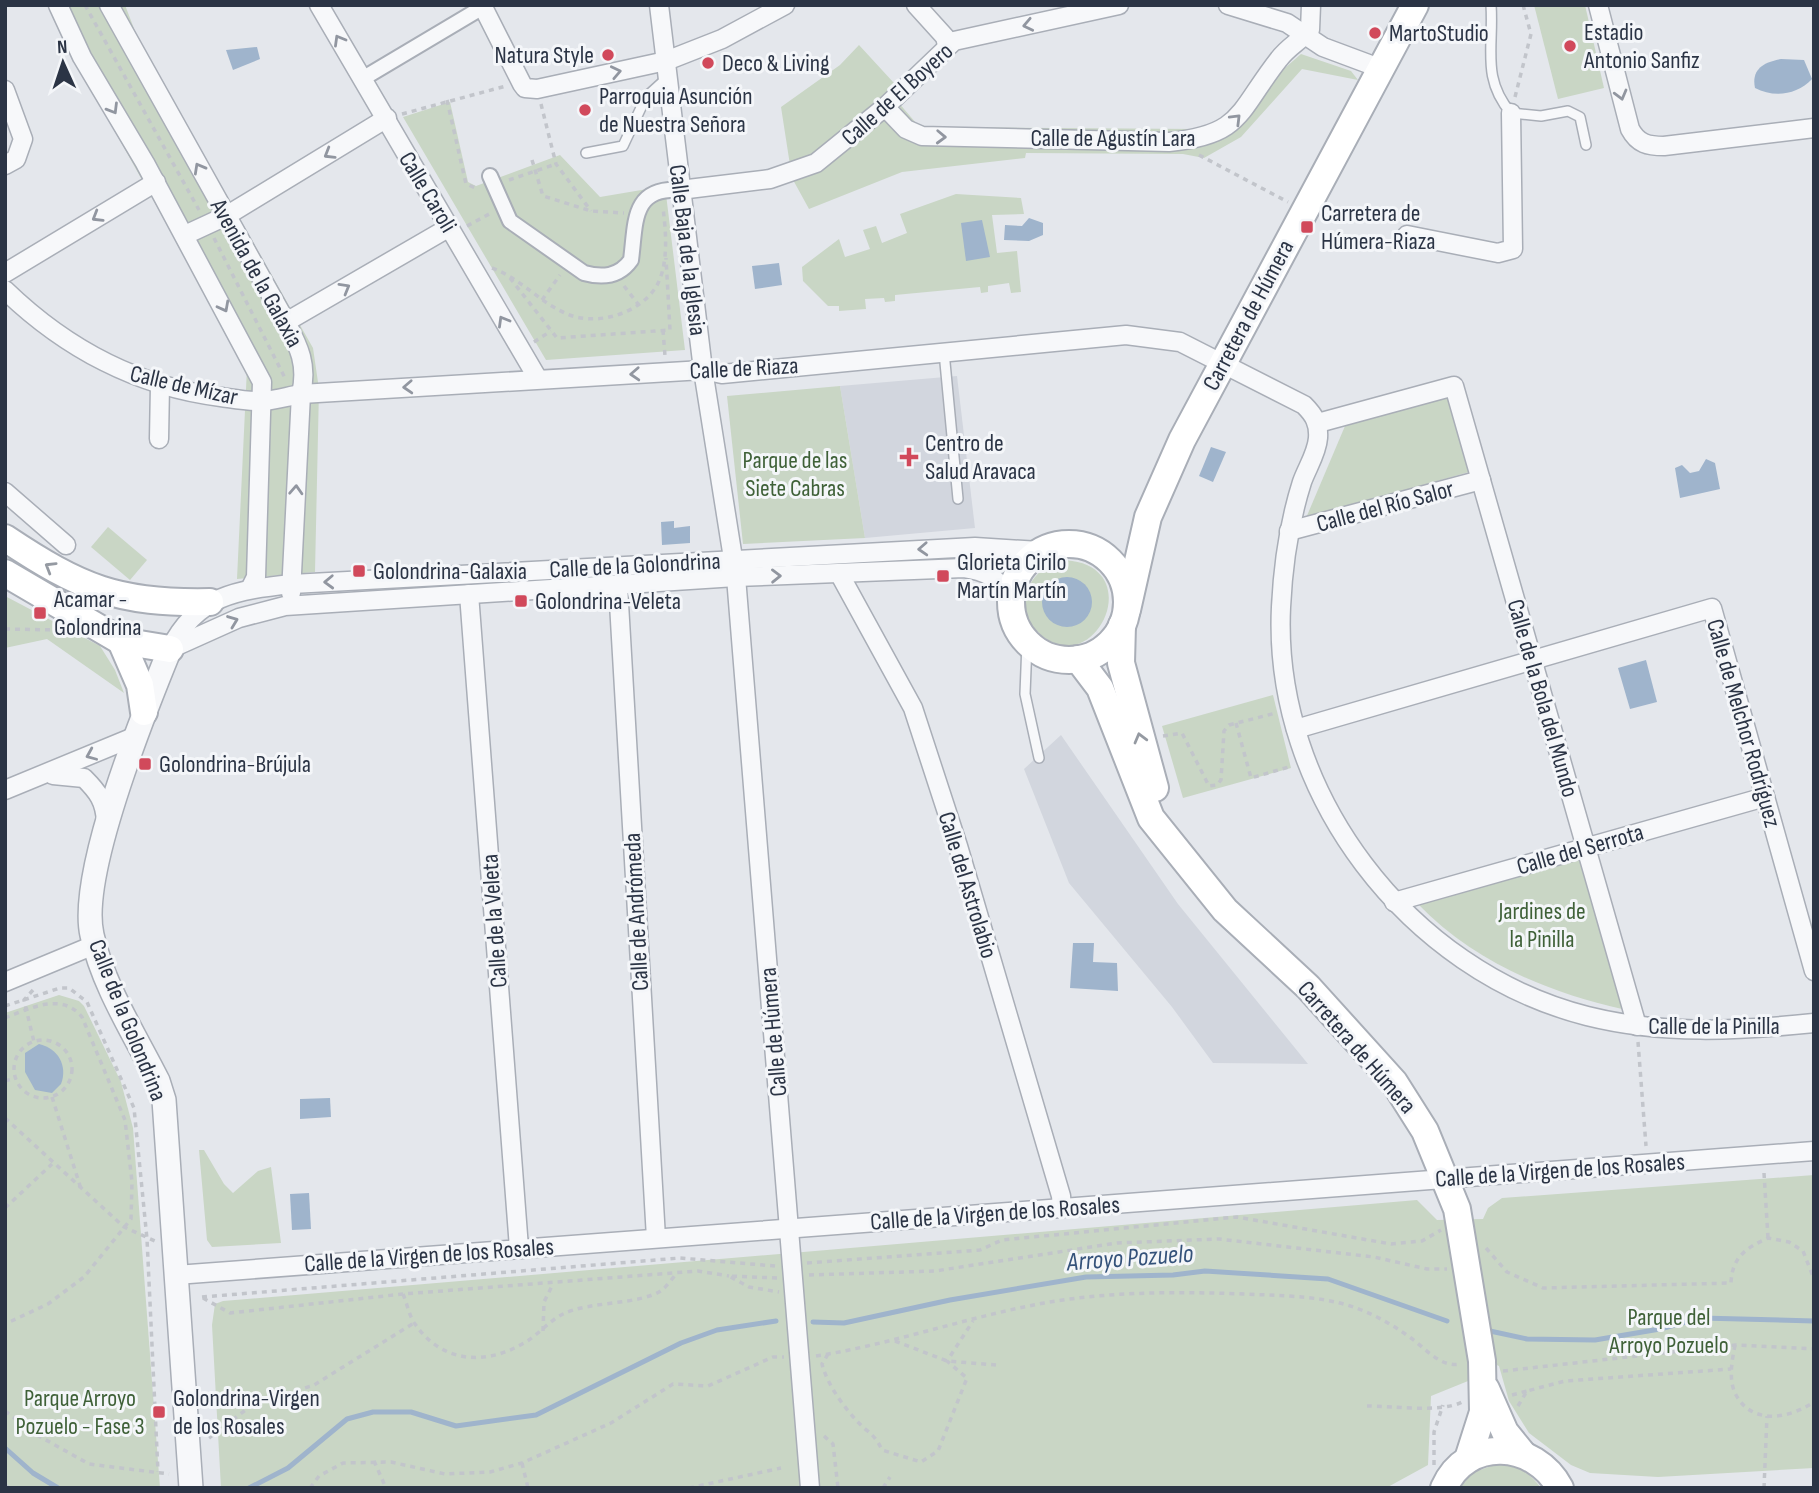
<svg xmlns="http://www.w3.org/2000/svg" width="1819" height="1493" viewBox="0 0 1819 1493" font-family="'Sofia Sans Condensed',sans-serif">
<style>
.built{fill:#d2d6de}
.green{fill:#c9d6c5}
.water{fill:#9fb4cc}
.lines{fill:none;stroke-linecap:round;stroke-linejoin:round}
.stream{stroke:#9fb4cc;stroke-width:5}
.service-casing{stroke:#a9aeb7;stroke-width:12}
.pedestrian-casing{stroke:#a9aeb7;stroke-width:18}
.minor-casing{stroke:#a9aeb7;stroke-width:21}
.tertiary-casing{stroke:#a9aeb7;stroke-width:26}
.secondary-casing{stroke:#a9aeb7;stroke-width:30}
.path{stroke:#c2c5cb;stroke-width:3.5;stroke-dasharray:5 5;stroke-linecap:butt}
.service{stroke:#f7f8fa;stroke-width:9}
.pedestrian{stroke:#f7f8fa;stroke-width:14}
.minor{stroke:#f7f8fa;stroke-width:18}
.tertiary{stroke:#f7f8fa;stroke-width:23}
.secondary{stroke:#fff;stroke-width:26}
.oneway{stroke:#9196a0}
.oneway2{stroke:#959aa2}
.poi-dot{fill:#d1495b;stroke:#f4f6f9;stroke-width:2.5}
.labels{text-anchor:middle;stroke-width:6;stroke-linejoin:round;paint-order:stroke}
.poi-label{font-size:24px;fill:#2b3445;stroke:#f4f6f9;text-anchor:start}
.street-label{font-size:24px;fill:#2b3445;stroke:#f4f6f9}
.park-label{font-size:24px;fill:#3f6138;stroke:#f4f6f9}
.water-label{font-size:26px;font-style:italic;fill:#34527a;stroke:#f4f6f9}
</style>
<rect width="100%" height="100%" fill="#e4e7ec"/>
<g class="built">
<polygon points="957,376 975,528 865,538 840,386"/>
<polygon points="1061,735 1178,904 1308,1064 1213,1063 1172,1007 1069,883 1024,769"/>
</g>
<g class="green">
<polygon points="51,5 125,5 138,39 313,348 319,389 315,572 237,579 247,368 70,51"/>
<polygon points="1534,5 1585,5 1604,88 1558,99"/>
<polygon points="859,45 905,95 898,102 916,123 927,127 1198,129 1222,123 1301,54 1351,71 1358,80 1302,69 1241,137 1204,158 1183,154 1026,153 1025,158 902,172 809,209 792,178 781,107 840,65"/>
<polygon points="450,102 468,182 476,186 560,155 600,197 665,186 685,350 546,360 403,117"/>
<polygon points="956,194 1021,198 1024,214 992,215 997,253 1017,251 1021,292 1011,293 1009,283 988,286 988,292 981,293 980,287 895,295 895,301 885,302 884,298 865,299 866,309 839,311 839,306 828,306 803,281 802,267 839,239 845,257 870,249 863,230 876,226 882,243 907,233 900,214"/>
<polygon points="840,386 865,538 743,544 727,396"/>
<polygon points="1447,396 1469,472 1306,518 1345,426"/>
<polygon points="108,527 147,560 130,580 91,547"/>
<path d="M1060,560C1154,561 1093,688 1037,631C1011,605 1030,570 1060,560Z"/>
<polygon points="5,596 100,646 115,670 124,693 47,639 5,648"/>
<polygon points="1273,695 1291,768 1183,798 1162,726"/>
<path d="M1579,858L1622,1009C1546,992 1473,961 1418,904Z"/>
<polygon points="59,995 79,1001 84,1006 121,1082 133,1128 160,1488 5,1488 5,1013"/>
<polygon points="199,1150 204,1150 224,1184 233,1193 258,1171 271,1167 281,1243 212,1247 207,1240"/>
<polygon points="1814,1175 1814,1468 1658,1477 1590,1473 1571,1465 1529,1433 1509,1401 1499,1366 1490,1362 1473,1379 1431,1396 1428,1465 1386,1488 221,1488 212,1325 215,1304 223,1301 1417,1200 1437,1220 1483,1219 1488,1208 1502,1198"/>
<path d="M1494,1465C1515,1464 1529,1471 1541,1488H1460L1472,1473Z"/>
</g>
<g class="water">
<polygon points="257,47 260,59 233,70 226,50"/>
<path d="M1781,59L1804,60L1812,79C1797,95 1774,98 1755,88C1751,69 1764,62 1781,59Z"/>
<polygon points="1029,218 1043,223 1043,235 1029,241 1004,240 1005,225 1022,226"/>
<polygon points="982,220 990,257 966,261 961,223"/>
<polygon points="779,263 782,285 755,289 752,266"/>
<polygon points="1211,447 1226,452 1213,482 1199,476"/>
<polygon points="1706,459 1715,463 1720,489 1680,498 1675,468 1682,465 1690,473 1699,471"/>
<polygon points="674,521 674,528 690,526 690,543 662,545 661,522"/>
<circle cx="1067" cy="602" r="25"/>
<polygon points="1646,660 1657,702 1630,709 1618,668"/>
<polygon points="1073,943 1094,943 1093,962 1117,963 1118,991 1070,988"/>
<path d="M39,1044C58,1048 68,1066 61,1084L52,1093L35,1090L25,1072V1053Z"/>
<polygon points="330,1098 331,1117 300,1119 300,1099"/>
<polygon points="309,1193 311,1229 292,1230 290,1194"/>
</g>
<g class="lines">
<g class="stream">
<polyline points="813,1322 844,1323 950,1300 1086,1277 1173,1275 1205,1271 1328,1279 1447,1321"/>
<polyline points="1490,1331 1527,1339 1595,1340 1660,1329 1701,1318 1814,1321"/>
<polyline points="5,1448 33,1473 58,1488"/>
<polyline points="249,1488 288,1468 347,1419 373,1412 411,1412 456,1426 536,1415 681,1343 717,1330 776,1321"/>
</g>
<g class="service-casing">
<g id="service">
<path d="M1491,5C1494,47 1481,78 1511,113L1541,116L1568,111L1580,117L1586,145"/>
<polyline points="586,153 623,146 646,97 667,78"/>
<polyline points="944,352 958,499"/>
<polyline points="1027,643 1025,694 1039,758"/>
</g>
</g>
<g class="pedestrian-casing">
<g id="pedestrian">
<polyline points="362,79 483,7"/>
<path d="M490,176L510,221L584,273C602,278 619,277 631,260C636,223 631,187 680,190"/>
</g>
</g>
<g class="minor-casing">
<g id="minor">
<polyline points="58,5 82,57 145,163 262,382 256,577 250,589"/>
<path d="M109,5L286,322C299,347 308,365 301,394L291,593"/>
<polyline points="319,5 538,379"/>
<polyline points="482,5 522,84 525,88 537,89 666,61 722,39 785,5"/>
<polyline points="659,5 703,370 736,577 810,1488"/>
<polyline points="916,5 945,37 947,45"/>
<polyline points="1228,5 1287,23 1323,47 1382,69"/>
<path d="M1598,5L1630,129C1638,144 1648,146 1664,146L1814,128"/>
<polyline points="5,90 23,139 16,159 5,165"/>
<path d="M885,107L906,129L922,136L1169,142C1243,135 1238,111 1279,59C1288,47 1300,41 1310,30L1311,5"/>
<polyline points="680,190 770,179 816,163 885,107 954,41 1119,5"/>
<polyline points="185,235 226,216 387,118"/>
<polyline points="1407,235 1498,253 1513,249 1511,113"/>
<polyline points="5,273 156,182"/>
<path d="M5,290C65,348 138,387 221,397C235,399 250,402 264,401C276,400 289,396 301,394L703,370L722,374L1126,335L1180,342L1304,405C1314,415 1319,423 1318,438C1317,453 1307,468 1302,482C1289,523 1283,565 1281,607C1272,793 1409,971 1587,1016C1663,1035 1737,1031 1814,1023"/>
<polyline points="286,322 448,228"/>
<polyline points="1318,423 1454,386 1637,1026"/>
<polyline points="159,439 160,385"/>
<polyline points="5,492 66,545"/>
<polyline points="1289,531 1481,480"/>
<polyline points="840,575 913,708 958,846 1061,1196 1062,1208"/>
<polyline points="618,586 656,1238"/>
<polyline points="469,594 519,1248"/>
<path d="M170,649C197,595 237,590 292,584L975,547L1040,551"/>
<path d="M170,649L239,618L285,606L736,577L964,568C987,571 997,578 1010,597"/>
<polyline points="1296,729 1712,608 1814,971"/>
<path d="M53,775L84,778C98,792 105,801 106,822"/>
<polyline points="5,790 136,736"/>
<polyline points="1394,902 1765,797"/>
<polyline points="5,982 94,945"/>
<polyline points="176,1275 1814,1151"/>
</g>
</g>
<g class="tertiary-casing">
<path id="tertiary" d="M170,649C145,710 78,874 92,935C103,986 135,1035 158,1081L164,1100L191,1488"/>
</g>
<g class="secondary-casing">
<g id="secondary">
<path d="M5,538C80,588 118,604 210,602"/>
<circle cx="1069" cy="602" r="58"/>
<polyline points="5,573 121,641 170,649"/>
<polyline points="1127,610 1148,517 1182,440 1415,5"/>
<polyline points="1122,625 1121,663 1155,788"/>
<polyline points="121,641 140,685 144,712"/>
<polyline points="1078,659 1100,688 1151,818 1225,910 1308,987 1394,1082 1425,1131 1457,1209 1482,1361 1483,1412 1468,1459"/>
<polyline points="1486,1389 1505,1432 1522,1453"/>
<path d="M1444,1488C1467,1436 1535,1441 1560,1488"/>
</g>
</g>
<g class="path">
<polyline points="85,5 199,210"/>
<polyline points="1515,97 1531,34 1523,5"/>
<polyline points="447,100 466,184 478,189"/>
<polyline points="541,104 556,164 591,211"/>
<polyline points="402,114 506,86"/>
<polyline points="1199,155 1288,202"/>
<polyline points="532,160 543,196 591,211 624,213"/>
<polyline points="509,180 556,164"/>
<polyline points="467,226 491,213"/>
<polyline points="214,238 285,378"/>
<path d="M492,268C520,278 538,301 565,313C594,327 638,315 656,287C669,265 666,232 663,208"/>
<polyline points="510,278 557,338 670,330 666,258"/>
<polyline points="624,286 638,304"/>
<polyline points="542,300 560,275"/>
<polyline points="663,330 665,356"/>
<polyline points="534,342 551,331"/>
<polyline points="5,629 59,630"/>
<polyline points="1236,723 1251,778 1292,766"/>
<polyline points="1163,736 1182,733 1209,786 1217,785 1221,780 1224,731 1229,725 1276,713"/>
<polyline points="33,990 24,1000 34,1042"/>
<polyline points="5,1006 60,988 69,988 87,1002 134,1108 147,1239 158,1472"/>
<path d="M5,1018C30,1008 62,992 82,1017L125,1120L132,1182L131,1219L84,1277L48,1304L5,1324"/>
<circle cx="43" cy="1069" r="29"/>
<polyline points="1638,1042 1646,1146"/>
<polyline points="5,1081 16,1078"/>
<polyline points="52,1097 81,1189"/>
<polyline points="5,1118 124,1227 155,1241"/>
<polyline points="1764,1173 1768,1238"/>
<polyline points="5,1208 52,1164"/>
<path d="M1486,1248L1507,1272L1543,1288L1731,1283C1732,1257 1746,1248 1768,1238L1789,1242L1803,1251L1814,1279"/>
<polyline points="807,1263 980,1250 1002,1240 1237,1217 1391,1244 1422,1241 1441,1230"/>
<polyline points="809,1275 935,1271 1117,1243 1219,1239 1374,1257 1427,1269 1447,1269"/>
<polyline points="777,1278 729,1276 749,1287 779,1292"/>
<path d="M403,1294C407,1303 409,1316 415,1324C442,1363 485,1366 524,1343C538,1335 549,1321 563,1314C589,1301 641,1305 662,1290C667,1286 672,1279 676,1274"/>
<polyline points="202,1297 680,1258 775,1266"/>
<polyline points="203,1298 230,1313 403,1294 698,1271 729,1276"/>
<polyline points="543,1331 544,1302 553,1284"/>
<polyline points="895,1341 947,1361 996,1365"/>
<path d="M1735,1345C1732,1361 1728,1380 1736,1395C1753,1426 1790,1418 1814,1402"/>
<path d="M828,1354L822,1364C827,1384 843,1406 857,1421C869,1434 874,1433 882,1450L921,1462L938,1451L967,1378L947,1361L973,1321"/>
<path d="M816,1356C893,1344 967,1317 1044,1303C1122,1289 1209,1292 1288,1296C1339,1299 1369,1308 1411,1338C1426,1349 1441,1368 1460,1364"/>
<polyline points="1503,1371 1735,1345 1814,1349"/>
<polyline points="1512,1395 1527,1391"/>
<path d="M1367,1406C1391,1406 1442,1413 1462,1402"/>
<polyline points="1518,1406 1527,1391 1565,1381 1731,1369"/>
<polyline points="5,1411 37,1435 89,1464 169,1474"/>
<polyline points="824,1436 833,1444 838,1488"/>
<polyline points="209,1438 252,1405 314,1385 414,1323"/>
<polyline points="374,1461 386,1488"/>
<polyline points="522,1463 528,1488"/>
<polyline points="1434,1465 1434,1432 1443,1405"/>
<polyline points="5,1485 9,1488"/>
<polyline points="310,1488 319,1476 343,1463 391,1462 445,1474 490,1472 522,1463 611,1423 673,1384 708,1386 773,1357 784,1357"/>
<polyline points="689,1488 781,1468"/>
<polyline points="883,1488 890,1477"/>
<polyline points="1764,1488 1767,1416"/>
</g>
<use href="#service" class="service"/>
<use href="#pedestrian" class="pedestrian"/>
<use href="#minor" class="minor"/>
<use href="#tertiary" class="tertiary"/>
<use href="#secondary" class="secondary"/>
</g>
<defs><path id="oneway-chevron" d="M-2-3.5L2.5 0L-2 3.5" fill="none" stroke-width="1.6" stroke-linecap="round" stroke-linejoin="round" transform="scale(1.75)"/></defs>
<g class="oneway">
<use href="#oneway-chevron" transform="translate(1028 25) rotate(168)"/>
<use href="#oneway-chevron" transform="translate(339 40) rotate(-120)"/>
<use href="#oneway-chevron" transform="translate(616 72) rotate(-12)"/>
<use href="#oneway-chevron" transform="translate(1621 95) rotate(75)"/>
<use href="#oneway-chevron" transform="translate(113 109) rotate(59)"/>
<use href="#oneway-chevron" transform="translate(1236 119) rotate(-45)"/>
<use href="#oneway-chevron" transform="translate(941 137) rotate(2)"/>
<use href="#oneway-chevron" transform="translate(329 154) rotate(149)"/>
<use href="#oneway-chevron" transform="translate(199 168) rotate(-119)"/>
<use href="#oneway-chevron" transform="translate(97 217) rotate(149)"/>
<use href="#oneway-chevron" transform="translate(345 288) rotate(-30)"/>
<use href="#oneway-chevron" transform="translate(224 307) rotate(62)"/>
<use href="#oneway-chevron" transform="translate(503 321) rotate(-120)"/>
<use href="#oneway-chevron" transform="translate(635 374) rotate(177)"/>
<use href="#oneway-chevron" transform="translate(408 387) rotate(177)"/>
<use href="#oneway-chevron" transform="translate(296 490) rotate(-87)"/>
<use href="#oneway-chevron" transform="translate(923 549) rotate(177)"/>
<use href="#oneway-chevron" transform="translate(776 576) rotate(-1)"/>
<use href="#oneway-chevron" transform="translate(329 582) rotate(178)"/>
<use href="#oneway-chevron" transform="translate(233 621) rotate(-21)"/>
<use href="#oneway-chevron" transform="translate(91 755) rotate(157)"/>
</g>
<g class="oneway2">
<use href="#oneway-chevron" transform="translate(50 567) rotate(-149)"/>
<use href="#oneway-chevron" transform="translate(1140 738) rotate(-105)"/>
</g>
<g class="poi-dot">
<circle cx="1375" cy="33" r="7"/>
<circle cx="1570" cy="46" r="7"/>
<circle cx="608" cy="55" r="7"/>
<circle cx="708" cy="63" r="7"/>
<circle cx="585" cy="110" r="7"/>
<rect x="1300" y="220" width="14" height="14" rx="3.5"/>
<path d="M905.5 446.5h7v7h7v7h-7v7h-7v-7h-7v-7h7z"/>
<rect x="352" y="564" width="14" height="14" rx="3.5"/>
<rect x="936" y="569" width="14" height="14" rx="3.5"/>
<rect x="514" y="594" width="14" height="14" rx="3.5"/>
<rect x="33" y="606" width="14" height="14" rx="3.5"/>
<rect x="138" y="757" width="14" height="14" rx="3.5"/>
<rect x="152" y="1405" width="14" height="14" rx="3.5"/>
</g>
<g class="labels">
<g class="poi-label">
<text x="1584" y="40">Estadio<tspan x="1584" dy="28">Antonio Sanfiz</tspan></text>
<text x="1389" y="41">MartoStudio</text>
<text x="594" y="63" text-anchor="end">Natura Style</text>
<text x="722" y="71">Deco &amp; Living</text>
<text x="599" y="104">Parroquia Asunción<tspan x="599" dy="28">de Nuestra Señora</tspan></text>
<text x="1321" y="221">Carretera de<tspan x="1321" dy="28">Húmera-Riaza</tspan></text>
<text x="925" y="451">Centro de<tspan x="925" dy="28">Salud Aravaca</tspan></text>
<text x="957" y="570">Glorieta Cirilo<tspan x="957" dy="28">Martín Martín</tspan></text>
<text x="373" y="579">Golondrina-Galaxia</text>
<text x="54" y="607">Acamar -<tspan x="54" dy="28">Golondrina</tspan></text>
<text x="535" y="609">Golondrina-Veleta</text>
<text x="159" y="772">Golondrina-Brújula</text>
<text x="173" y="1406">Golondrina-Virgen<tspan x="173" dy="28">de los Rosales</tspan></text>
</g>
<g class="street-label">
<text transform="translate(897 94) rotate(-42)" y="8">Calle de El Boyero</text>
<text x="1113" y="146">Calle de Agustín Lara</text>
<text transform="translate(428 192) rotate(59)" y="8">Calle Caroli</text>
<text transform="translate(688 250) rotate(83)" y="8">Calle Baja de la Iglesia</text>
<text transform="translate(257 273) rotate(61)" y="8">Avenida de la Galaxia</text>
<text transform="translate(1248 315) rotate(-62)" y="8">Carretera de Húmera</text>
<text transform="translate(744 368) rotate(-3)" y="8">Calle de Riaza</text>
<text transform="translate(184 385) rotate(13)" y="8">Calle de Mízar</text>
<text transform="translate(1385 506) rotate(-15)" y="8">Calle del Río Salor</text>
<text transform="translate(635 565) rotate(-3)" y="8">Calle de la Golondrina</text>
<text transform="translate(1543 698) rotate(74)" y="8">Calle de la Bola del Mundo</text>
<text transform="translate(1744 723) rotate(74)" y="8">Calle de Melchor Rodríguez</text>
<text transform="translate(1580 849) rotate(-16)" y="8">Calle del Serrota</text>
<text transform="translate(968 885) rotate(73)" y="8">Calle del Astrolabio</text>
<text transform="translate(636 912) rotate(-93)" y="8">Calle de Andrómeda</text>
<text transform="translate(494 921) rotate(-94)" y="8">Calle de la Veleta</text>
<text transform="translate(128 1020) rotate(68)" y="8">Calle de la Golondrina</text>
<text x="1714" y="1034">Calle de la Pinilla</text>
<text transform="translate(773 1032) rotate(-95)" y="8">Calle de Húmera</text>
<text transform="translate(1357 1047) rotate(49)" y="8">Carretera de Húmera</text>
<text transform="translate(1560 1170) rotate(-4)" y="8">Calle de la Virgen de los Rosales</text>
<text transform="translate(995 1213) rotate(-4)" y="8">Calle de la Virgen de los Rosales</text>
<text transform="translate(429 1255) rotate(-4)" y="8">Calle de la Virgen de los Rosales</text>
</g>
<g class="park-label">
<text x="795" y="468">Parque de las<tspan x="795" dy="28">Siete Cabras</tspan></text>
<text x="1542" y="919">Jardines de<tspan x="1542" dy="28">la Pinilla</tspan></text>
<text x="1669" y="1325">Parque del<tspan x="1669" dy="28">Arroyo Pozuelo</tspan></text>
<text x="80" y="1406">Parque Arroyo<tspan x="80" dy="28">Pozuelo - Fase 3</tspan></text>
</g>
<g class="water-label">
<text transform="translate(1130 1257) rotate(-4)" y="9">Arroyo Pozuelo</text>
</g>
</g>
<rect width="1819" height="1493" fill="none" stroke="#2b3445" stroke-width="14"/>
<g transform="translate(63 63) rotate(357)" stroke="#f4f6f9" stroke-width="5" paint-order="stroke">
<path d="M0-5L12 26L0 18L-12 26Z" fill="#2b3445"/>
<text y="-10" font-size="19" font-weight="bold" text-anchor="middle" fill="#2b3445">N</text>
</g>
</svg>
